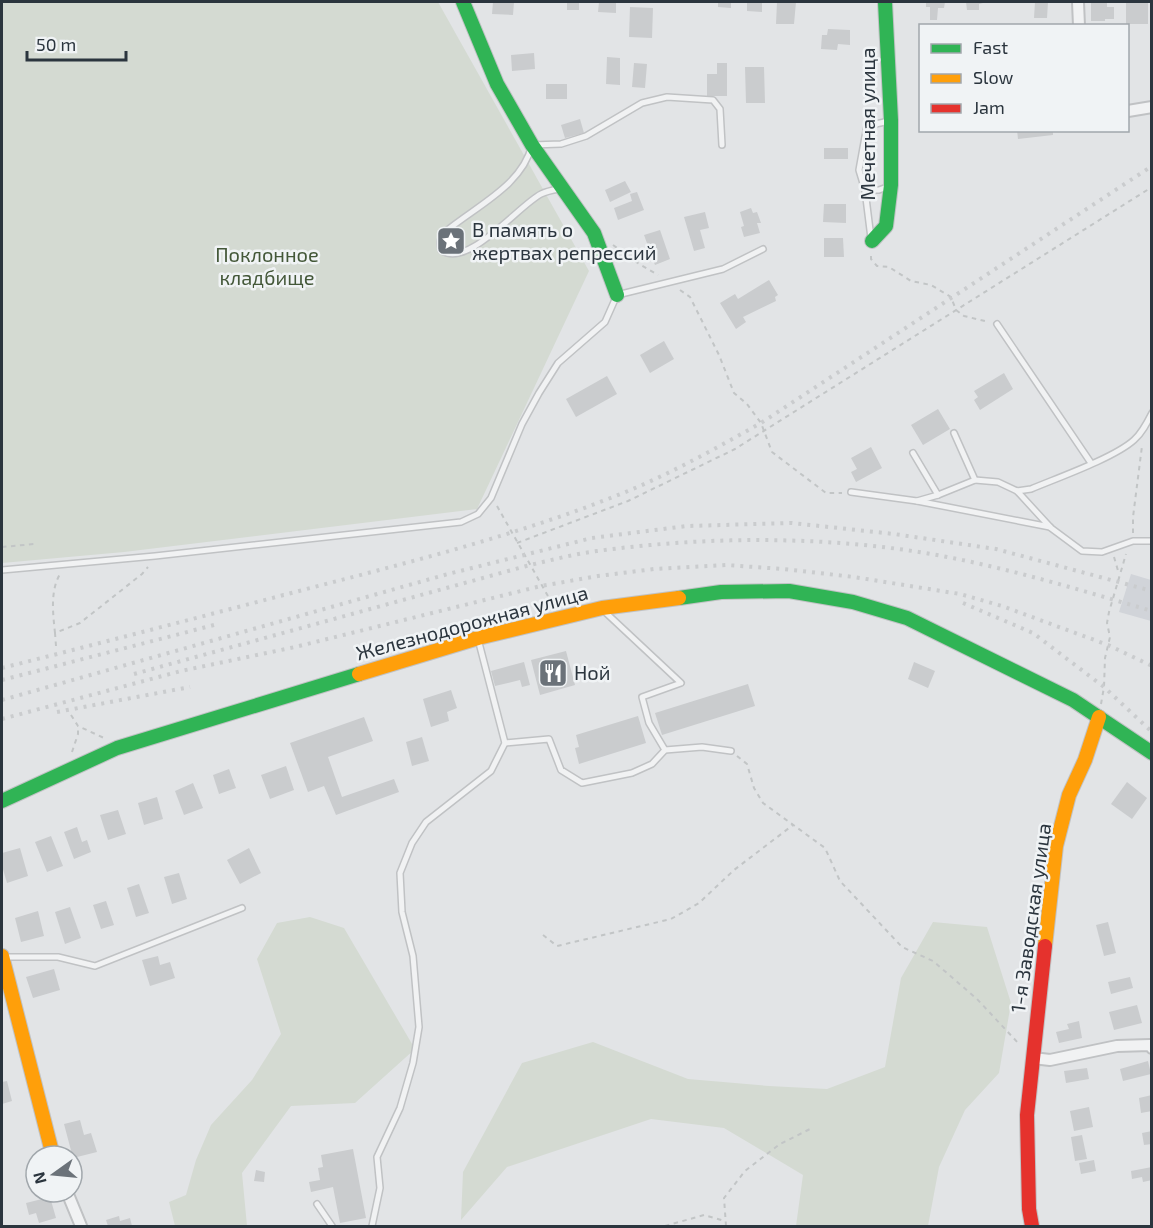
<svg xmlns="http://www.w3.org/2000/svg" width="1153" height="1228" viewBox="0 0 1153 1228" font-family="'Exo 2',sans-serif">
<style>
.built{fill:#d1d4d9}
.green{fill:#d4dad2}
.building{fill:#caccce}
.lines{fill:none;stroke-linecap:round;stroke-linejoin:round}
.lane-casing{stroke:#c0c2c4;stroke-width:8}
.street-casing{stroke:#c0c2c4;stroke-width:14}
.fast-casing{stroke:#c0c2c4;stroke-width:16}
.slow-casing{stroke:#c0c2c4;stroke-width:16}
.jam-casing{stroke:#c0c2c4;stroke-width:16}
.path{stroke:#c2c5c6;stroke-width:2;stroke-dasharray:4.5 4.5;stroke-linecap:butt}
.lane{stroke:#f1f2f3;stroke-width:5}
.street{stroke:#f1f2f3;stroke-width:10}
.fast{stroke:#30b455;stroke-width:14}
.slow{stroke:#ff9f0a;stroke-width:14}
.jam{stroke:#e5322d;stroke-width:14}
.rail{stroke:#caccce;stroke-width:4;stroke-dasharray:3 6;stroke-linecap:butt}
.labels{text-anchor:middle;stroke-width:5;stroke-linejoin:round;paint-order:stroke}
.street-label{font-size:20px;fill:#2b353e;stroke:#f0f3f5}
.poi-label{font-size:20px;fill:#2b353e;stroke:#f0f3f5;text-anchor:start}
.park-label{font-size:20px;fill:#445839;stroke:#f0f3f5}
</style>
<rect width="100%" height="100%" fill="#e2e4e6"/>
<polygon class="built" points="1131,574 1151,580 1151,621 1119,612"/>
<g class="green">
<polygon points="2,2 438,2 589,271 477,509 124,552 2,563"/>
<polygon points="310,917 344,928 415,1049 355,1103 291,1106 242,1173 247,1226 175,1226 169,1202 186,1195 196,1160 211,1125 252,1080 281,1034 257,959 277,923"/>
<polygon points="933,922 987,927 1011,1003 999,1073 965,1110 939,1167 928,1226 796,1226 803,1175 724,1128 651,1119 507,1167 461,1220 463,1172 522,1063 593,1042 688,1079 769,1086 827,1089 885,1067 901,978"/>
</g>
<g class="building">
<polygon points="493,2 514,2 513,15 492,14"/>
<rect x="567" y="2" width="12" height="8"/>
<polygon points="599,2 616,2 616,13 598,12"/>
<polygon points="718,2 731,2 731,8 718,7"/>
<polygon points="747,2 762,2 762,12 747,11"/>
<polygon points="777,2 796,2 794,24 776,24"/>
<polygon points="926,2 945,2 944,8 938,8 937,20 930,20 930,7 926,7"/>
<polygon points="966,2 983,2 983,3 979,4 979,10 967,10"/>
<polygon points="1035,2 1048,2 1047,18 1034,18"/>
<polygon points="1091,2 1107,2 1107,7 1114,7 1114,19 1105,19 1105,21 1091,21"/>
<rect x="1126" y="2" width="22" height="22"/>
<polygon points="630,7 653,8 652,38 629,37"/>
<polygon points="828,29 850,30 850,45 838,44 837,50 821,49 822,35 827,35"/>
<polygon points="534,53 535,69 512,71 511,55"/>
<polygon points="607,57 620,58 620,85 606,84"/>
<polygon points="634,63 647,64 645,88 632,87"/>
<polygon points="717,63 727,63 727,96 707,96 707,74 717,74"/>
<polygon points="745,67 764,67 765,103 746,103"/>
<rect x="546" y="84" width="21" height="15"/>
<polygon points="580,119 584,133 565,138 561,125"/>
<polygon points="1017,130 1053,130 1053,135 1018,139"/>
<rect x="824" y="148" width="24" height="11"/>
<polygon points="625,181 631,192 610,202 605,190"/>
<polygon points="637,192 644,210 618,220 614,208 632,201 630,194"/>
<polygon points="824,204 846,204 846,223 823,222"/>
<polygon points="751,208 753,213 757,212 761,223 757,223 760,233 744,237 741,227 744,226 740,212"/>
<polygon points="705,212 709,228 700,230 705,248 694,251 684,217"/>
<polygon points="660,230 670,259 655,265 644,235"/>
<polygon points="824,238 843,238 844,257 824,257"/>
<polygon points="769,280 778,295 775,297 776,301 743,317 746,322 736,329 720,303 735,294 738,299"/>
<polygon points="664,341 674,359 650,373 640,355"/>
<polygon points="1004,373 1013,389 980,410 974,400 978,397 974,391"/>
<polygon points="607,376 617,394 576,417 566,399"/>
<polygon points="938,409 950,429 923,445 911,425"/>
<polygon points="871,447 882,468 856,482 851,472 857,469 851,458"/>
<polygon points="566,651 575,685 540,695 531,660"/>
<polygon points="524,662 530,685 522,687 520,680 495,686 491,671"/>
<polygon points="914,662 935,671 928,688 908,679"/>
<polygon points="748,684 755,706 662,735 655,713"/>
<polygon points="451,690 457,708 447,712 449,721 431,727 423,699"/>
<polygon points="638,716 646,743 579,764 575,748 579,747 576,735"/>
<polygon points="364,717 373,741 328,757 342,797 394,779 399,792 336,815 324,786 308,792 290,743"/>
<polygon points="422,737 429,761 412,766 406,742"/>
<polygon points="286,766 294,790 270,799 261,775"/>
<polygon points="229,769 236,788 219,794 213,775"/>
<polygon points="1127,782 1147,798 1132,819 1111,804"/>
<polygon points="193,783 203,808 184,815 175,791"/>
<polygon points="157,797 163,819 144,825 138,803"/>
<polygon points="118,810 126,834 108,840 100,815"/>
<polygon points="77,827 82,842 87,840 91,852 74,859 64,832"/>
<polygon points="51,836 63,866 47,872 35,842"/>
<polygon points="20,848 28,876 7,883 2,866 2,853"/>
<polygon points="249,848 261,873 240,884 227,860"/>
<polygon points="179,873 187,899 172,904 164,877"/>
<polygon points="139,884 149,913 136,917 127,888"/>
<polygon points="106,901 114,925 101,929 93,905"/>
<polygon points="70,907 81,938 65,944 55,912"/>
<polygon points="38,911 44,936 21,942 15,918"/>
<polygon points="1108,922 1116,953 1104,956 1096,925"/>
<polygon points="158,956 160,965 170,962 175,978 150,986 142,960"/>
<polygon points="54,969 60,990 33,998 26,977"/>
<polygon points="1130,977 1133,988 1111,994 1108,982"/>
<polygon points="1137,1005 1142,1023 1114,1030 1109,1012"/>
<polygon points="1079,1021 1082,1038 1059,1043 1056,1032 1069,1029 1067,1024"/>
<polygon points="1148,1061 1151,1074 1123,1081 1120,1069"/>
<polygon points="1087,1068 1089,1079 1066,1083 1064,1071"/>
<polygon points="7,1081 12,1101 2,1104 2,1082"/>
<polygon points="1152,1095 1152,1111 1141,1113 1139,1098"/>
<polygon points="1089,1107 1093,1127 1074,1131 1070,1111"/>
<polygon points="80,1120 84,1135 91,1133 97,1152 73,1158 64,1124"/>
<polygon points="1152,1131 1152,1144 1144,1145 1142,1133"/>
<polygon points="1082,1135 1087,1159 1075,1161 1071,1137"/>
<polygon points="353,1149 366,1218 340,1223 333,1187 311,1192 309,1182 320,1180 318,1168 323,1167 321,1155"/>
<polygon points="1094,1160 1096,1171 1081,1174 1079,1163"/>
<polygon points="1152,1167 1152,1180 1143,1182 1142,1177 1132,1179 1131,1171"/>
<polygon points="256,1170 265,1172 264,1182 254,1181"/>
<polygon points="50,1197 56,1218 39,1223 36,1213 29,1215 26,1203"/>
<polygon points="119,1216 120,1221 130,1218 132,1226 108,1226 106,1220"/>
</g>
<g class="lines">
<g class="lane-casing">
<g id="lane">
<path d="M559,189C553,190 547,191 541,194C519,205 467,270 441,250C439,242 440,238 445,232C476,206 522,186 532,145L561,144L586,136L642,103L667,97L713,100L720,109L722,145"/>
<polyline points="865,190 879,190 887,187"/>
<polyline points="871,238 865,190 859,170 867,126 889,121"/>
<polyline points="997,324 1091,463"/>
<path d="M954,433L975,480L998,482L1017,491L1031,489C1057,478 1114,458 1134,440C1142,433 1147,423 1152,413"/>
<polyline points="913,453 938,495"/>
<polyline points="1017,491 1051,528 1082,551 1102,552 1133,541 1152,541"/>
<polyline points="851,492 917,501 938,495 975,480"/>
<polyline points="917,501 1050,527"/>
<polyline points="2,570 155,556 461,522 478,514 491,498 522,424 539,393 558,363 605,322 617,295 723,269 763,249"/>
<polyline points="604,611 681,683 642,697 649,723 665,750"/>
<polyline points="505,743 549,739 561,770 582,783 632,773 652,764 665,750 702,747 731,751"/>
<polyline points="3,957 58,957 95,966 242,908"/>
<polyline points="317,1204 332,1226"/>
<polyline points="372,1226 380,1188 377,1157 400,1108 413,1063 419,1027 413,956 402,912 400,873 412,843 426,822 491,771 505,743 478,639"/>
</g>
</g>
<g class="street-casing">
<g id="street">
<polyline points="1078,2 1079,26"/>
<polyline points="1128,111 1152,107"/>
<polyline points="1033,1058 1050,1060 1117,1046 1150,1045 1152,1048"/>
<polyline points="67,1192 81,1226"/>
</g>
</g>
<g class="fast-casing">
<g id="fast">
<polyline points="463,2 497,84 532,145 594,233 617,295"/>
<polyline points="872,241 886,226 891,185 891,120 885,2"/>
<polyline points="679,598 721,592 789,591 853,602 907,618 1073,700 1152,753"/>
<polyline points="2,801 117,748 359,674"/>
</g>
</g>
<g class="slow-casing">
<g id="slow">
<polyline points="359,674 478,638 602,608 679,598"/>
<polyline points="1045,946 1056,846 1069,795 1085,760 1099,717"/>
<polyline points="2,956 53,1156"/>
</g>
</g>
<g class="jam-casing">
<polyline id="jam" points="1032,1226 1029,1209 1027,1115 1045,946"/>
</g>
<g class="path">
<polyline points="613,245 636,262 658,275"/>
<polyline points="871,256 871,259 877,266 889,267 911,281 931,285 951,297 956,310 964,316 989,322"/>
<polyline points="680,290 690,297 719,355 734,393 747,404 761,423 772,452 826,493 842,493"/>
<polyline points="497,506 553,605"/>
<polyline points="1133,533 1133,517 1142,446"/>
<polyline points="517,543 628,501 735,449 1152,187"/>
<polyline points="2,547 34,544"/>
<polyline points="1114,557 1119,574"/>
<path d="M55,633C53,614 50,591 60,574"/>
<polyline points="56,646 55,633 80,623 142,574 148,567"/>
<polyline points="1101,704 1104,687 1105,658 1110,637 1107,623 1109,612 1126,554"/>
<polyline points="71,715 78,726 104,738"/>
<polyline points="72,752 78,734 78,726"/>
<polyline points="737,756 747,764 754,788 763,803 825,848 840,881 902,947 933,961 977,999 1020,1045"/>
<polyline points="543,935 557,946 671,919 699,903 734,870 793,825"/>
<polyline points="665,1226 704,1215 725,1221"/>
<polyline points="726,1226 724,1198 745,1171 780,1144 810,1129"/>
</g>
<use href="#lane" class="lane"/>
<use href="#street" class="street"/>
<use href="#fast" class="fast"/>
<use href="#slow" class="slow"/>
<use href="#jam" class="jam"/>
<g class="rail">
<polyline points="963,603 1033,633 1104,687 1152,732"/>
<path d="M2,668C101,643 200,617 299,591C410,562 523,534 628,491C674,472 718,447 761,423L1152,166"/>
<path d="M134,674L530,565C552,560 574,554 597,551C694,538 793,536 891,548C980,559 1066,586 1152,611"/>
<polyline points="2,680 218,624"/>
<polyline points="2,700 448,574 592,538 687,526 792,523 894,534 996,549 1152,591"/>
<polyline points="57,712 190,687"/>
<polyline points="2,719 181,671 295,647 541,586 598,576 654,569 726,565 783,569 854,577 960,594 1002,606 1108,645 1152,666"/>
</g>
</g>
<defs>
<g id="sight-square" transform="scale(1.5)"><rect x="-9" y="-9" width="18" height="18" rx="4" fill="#6b7279" stroke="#f0f3f5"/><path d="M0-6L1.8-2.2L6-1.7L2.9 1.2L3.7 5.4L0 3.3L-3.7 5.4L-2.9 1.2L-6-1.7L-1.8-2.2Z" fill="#fff"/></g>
<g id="restaurant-square" transform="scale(1.5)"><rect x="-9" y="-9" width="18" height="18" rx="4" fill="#6b7279" stroke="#f0f3f5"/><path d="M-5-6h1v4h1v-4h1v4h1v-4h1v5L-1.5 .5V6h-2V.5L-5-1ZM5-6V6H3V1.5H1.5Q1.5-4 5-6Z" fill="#fff"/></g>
</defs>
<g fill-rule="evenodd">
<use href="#sight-square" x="451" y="241"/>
<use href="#restaurant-square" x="553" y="673"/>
</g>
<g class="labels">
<g class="street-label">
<text transform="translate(868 124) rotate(-90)" y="7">Мечетная улица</text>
<text transform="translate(472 623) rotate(-15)" y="7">Железнодорожная улица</text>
<text transform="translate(1031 918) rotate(-82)" y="7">1-я Заводская улица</text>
</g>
<g class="poi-label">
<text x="472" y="237">В память о<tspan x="472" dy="23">жертвах репрессий</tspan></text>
<text x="574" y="680">Ной</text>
</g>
<g class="park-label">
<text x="267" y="262">Поклонное<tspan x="267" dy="23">кладбище</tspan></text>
</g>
</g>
<rect width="1153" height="1228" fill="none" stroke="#2b353e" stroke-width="6"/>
<rect x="919" y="24" width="210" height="108" fill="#f0f3f5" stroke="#a1a7ac" stroke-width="1.5"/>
<rect x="931" y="44" width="30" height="9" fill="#30b455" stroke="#a1a7ac" stroke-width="1.5"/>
<text x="973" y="54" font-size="18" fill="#2b353e">Fast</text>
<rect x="931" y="74" width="30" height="9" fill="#ff9f0a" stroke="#a1a7ac" stroke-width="1.5"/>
<text x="973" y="84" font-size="18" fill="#2b353e">Slow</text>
<rect x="931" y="104" width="30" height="9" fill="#e5322d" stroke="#a1a7ac" stroke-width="1.5"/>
<text x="973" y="114" font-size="18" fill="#2b353e">Jam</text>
<g transform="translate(54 1174) rotate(255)"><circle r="28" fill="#f0f3f5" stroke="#a1a7ac" stroke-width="1.5"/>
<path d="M0-4.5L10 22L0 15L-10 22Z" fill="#6b7279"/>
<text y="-9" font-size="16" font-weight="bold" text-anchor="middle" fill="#2b353e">N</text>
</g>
<path d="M27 51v9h99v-9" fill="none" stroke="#2b353e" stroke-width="3"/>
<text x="36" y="51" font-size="18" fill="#2b353e" stroke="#f0f3f5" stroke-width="4.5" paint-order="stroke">50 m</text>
</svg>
